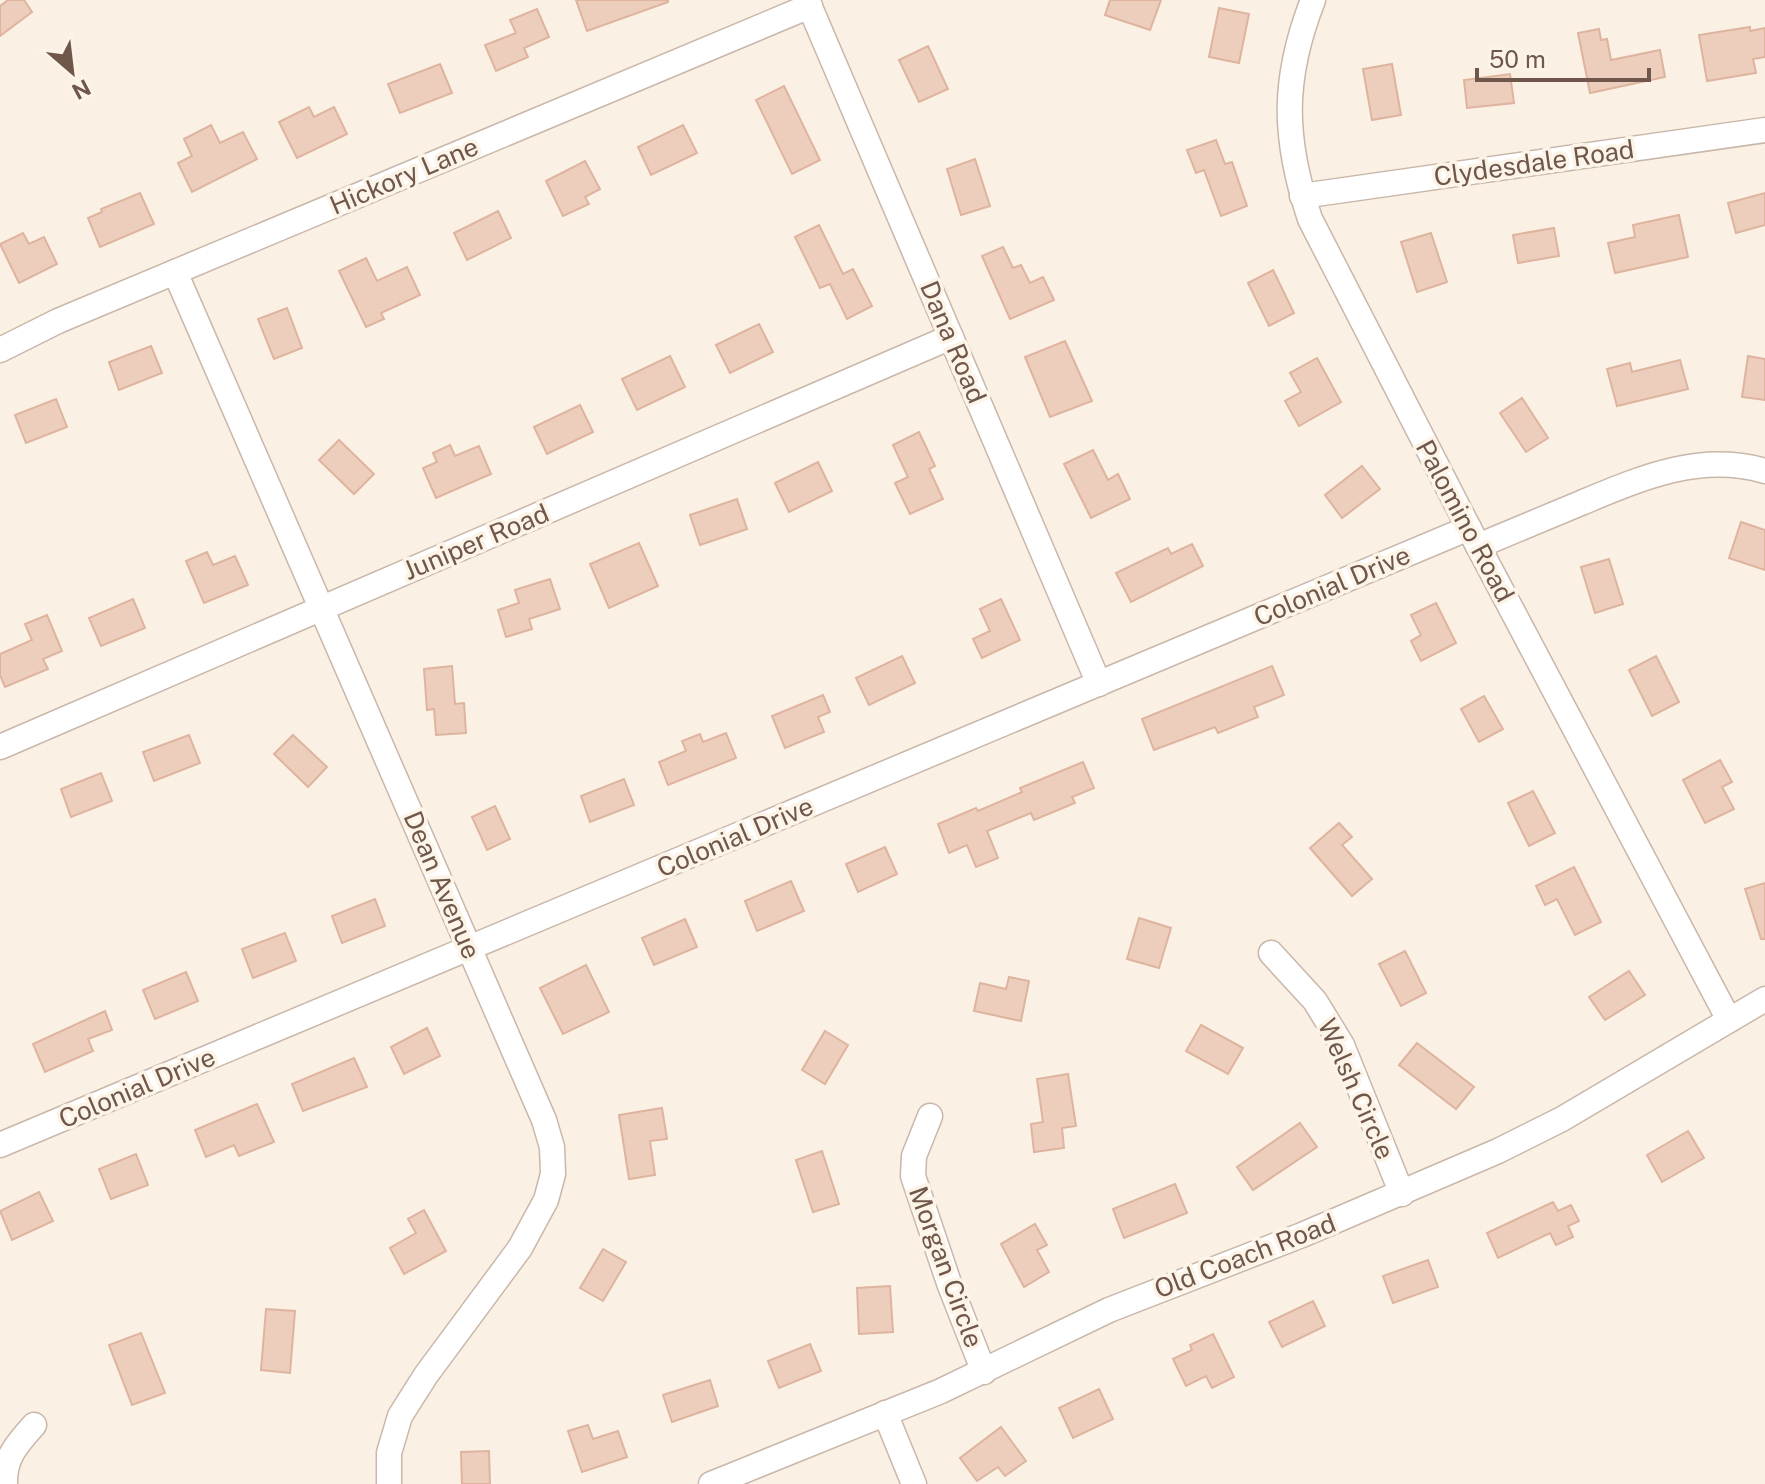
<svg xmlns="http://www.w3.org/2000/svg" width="1765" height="1484" viewBox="0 0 1765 1484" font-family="'Public Sans',sans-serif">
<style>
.building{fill:#edcebd;stroke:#deb49f;stroke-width:2}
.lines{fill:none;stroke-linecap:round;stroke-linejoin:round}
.street-casing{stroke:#c9b7aa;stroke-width:27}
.street{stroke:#fff;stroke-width:24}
.labels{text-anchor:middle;stroke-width:7;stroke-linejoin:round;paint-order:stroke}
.street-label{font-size:26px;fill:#6f574b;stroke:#fdf4e8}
</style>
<rect width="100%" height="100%" fill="#faf0e3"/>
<g class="building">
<polygon points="8,0 24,0 32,12 0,36 0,6"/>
<polygon points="576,0 668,0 668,2 587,31"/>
<polygon points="1110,0 1161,0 1150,30 1105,15"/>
<polygon points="1219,8 1249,14 1239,63 1209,57"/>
<polygon points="537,9 549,37 524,48 528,57 496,71 485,45 516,33 510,20"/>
<polygon points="1750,27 1750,31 1765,28 1765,57 1753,59 1756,73 1707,81 1699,35"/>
<polygon points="1599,29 1601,40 1607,39 1611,60 1660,50 1665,77 1590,93 1578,33"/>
<polygon points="928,46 948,89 919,102 899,60"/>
<polygon points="440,64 452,93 400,113 388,84"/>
<polygon points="1392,64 1401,115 1372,120 1363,69"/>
<polygon points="1510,74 1514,103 1467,108 1464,80"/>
<polygon points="784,86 820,160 792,174 756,100"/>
<polygon points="309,107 314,117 334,107 347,134 297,158 279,122"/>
<polygon points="211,125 220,143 243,132 257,159 192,192 178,163 192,156 184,139"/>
<polygon points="683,125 697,153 651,175 638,147"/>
<polygon points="1216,140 1225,164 1232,162 1247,206 1221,216 1204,170 1196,173 1187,150"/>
<polygon points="975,159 990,206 961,215 947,169"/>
<polygon points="585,161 600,189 585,197 589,204 563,216 546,181"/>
<polygon points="140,193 154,224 100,247 88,218 102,212 101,209"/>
<polygon points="1765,193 1765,225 1736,233 1728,203"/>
<polygon points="498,211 511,238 467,260 454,233"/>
<polygon points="1679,215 1688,257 1615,273 1608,243 1635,237 1633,225"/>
<polygon points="819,225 843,274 853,269 872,306 847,319 830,284 820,288 795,237"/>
<polygon points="1554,228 1559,256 1518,263 1513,235"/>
<polygon points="23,233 29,244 44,237 57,264 19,283 0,244"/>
<polygon points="1431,233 1447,282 1417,292 1401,242"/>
<polygon points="1003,247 1013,268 1021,265 1030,283 1043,277 1054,300 1010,319 982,256"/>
<polygon points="366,258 377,281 407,267 420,295 381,313 384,319 366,327 339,271"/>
<polygon points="1273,270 1294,313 1269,326 1248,283"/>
<polygon points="287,308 302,348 274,359 258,319"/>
<polygon points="759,324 773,352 730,373 716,345"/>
<polygon points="1065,341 1092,401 1050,417 1025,357"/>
<polygon points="151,346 162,373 119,390 109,362"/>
<polygon points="670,356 685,387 637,410 622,379"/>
<polygon points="1748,356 1765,359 1765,400 1742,397"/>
<polygon points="1317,358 1341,402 1299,426 1285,401 1301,392 1290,373"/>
<polygon points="1680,360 1688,389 1617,406 1607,369 1630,363 1632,372"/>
<polygon points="1522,398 1548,438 1526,452 1500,413"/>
<polygon points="56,399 67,427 26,443 15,415"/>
<polygon points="580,405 593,432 547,454 534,427"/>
<polygon points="919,432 935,466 929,469 943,499 910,514 895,483 908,477 893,445"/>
<polygon points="339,440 374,474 354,494 319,460"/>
<polygon points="450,445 455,456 479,446 491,474 436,498 423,468 437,462 433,453"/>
<polygon points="1093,450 1108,480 1118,474 1130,499 1091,518 1064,464"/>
<polygon points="818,462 832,491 789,512 775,483"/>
<polygon points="1362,466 1380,489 1342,518 1325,495"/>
<polygon points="737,499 747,529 700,545 690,515"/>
<polygon points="1741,522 1765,530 1765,570 1729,558"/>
<polygon points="639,543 658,586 609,608 590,564"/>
<polygon points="1192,544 1203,566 1131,602 1116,573 1168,548 1171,554"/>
<polygon points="207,552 213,565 235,556 248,585 204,603 186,561"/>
<polygon points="1609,559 1623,604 1595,613 1581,567"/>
<polygon points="550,579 560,609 529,619 532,629 506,637 498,610 519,603 515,590"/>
<polygon points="133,599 145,628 101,646 89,618"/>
<polygon points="1001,599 1020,640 982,658 973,639 990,631 980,609"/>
<polygon points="1436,603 1456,643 1421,661 1411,641 1421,635 1411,615"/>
<polygon points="47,615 62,651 43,659 48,669 5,687 0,675 0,654 32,640 25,624"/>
<polygon points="902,656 915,683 869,705 856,678"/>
<polygon points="1656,656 1679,702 1652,716 1629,670"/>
<polygon points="452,666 455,704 464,703 466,733 436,735 434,709 427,710 424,669"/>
<polygon points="1272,666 1284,695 1254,707 1258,717 1218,733 1215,727 1154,750 1142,719"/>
<polygon points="823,695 830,712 818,717 824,732 785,748 772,716"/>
<polygon points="1484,696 1503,729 1479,742 1461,709"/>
<polygon points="726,733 736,758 668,785 659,762 686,751 682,741 700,734 703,742"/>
<polygon points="189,735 200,763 154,781 143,752"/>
<polygon points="293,735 327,767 308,787 274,754"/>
<polygon points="1720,760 1732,782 1722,787 1734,809 1705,823 1683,780"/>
<polygon points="1083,762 1094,788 1072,797 1075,803 1034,820 1031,813 987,831 998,858 976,867 967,845 949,853 938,824 976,808 978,811 1022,792 1020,788"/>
<polygon points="101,773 112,801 71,817 61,789"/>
<polygon points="624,779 634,805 590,822 581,796"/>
<polygon points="1533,791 1555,833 1529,846 1508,803"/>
<polygon points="495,806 510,839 487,850 472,817"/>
<polygon points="1339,823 1352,837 1342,845 1372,879 1352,896 1310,848"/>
<polygon points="885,847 897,874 858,892 846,864"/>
<polygon points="1574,867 1601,922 1575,935 1557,899 1545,905 1536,886"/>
<polygon points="791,881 804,911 757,931 745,901"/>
<polygon points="1765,883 1765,939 1761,939 1745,889"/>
<polygon points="375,899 385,926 342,943 332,916"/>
<polygon points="1139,918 1171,928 1159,968 1127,959"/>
<polygon points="685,919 697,947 654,965 642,938"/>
<polygon points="285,933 296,961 253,978 242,949"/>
<polygon points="1405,951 1426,993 1401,1006 1379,964"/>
<polygon points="586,965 609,1012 563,1034 540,988"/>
<polygon points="1629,971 1645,995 1605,1020 1589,997"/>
<polygon points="186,972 198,1001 155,1019 143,990"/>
<polygon points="1009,977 1029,981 1021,1021 974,1011 980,983 1006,989"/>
<polygon points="105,1011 112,1030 88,1039 93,1051 45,1072 33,1044"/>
<polygon points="1201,1025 1243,1048 1228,1074 1186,1051"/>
<polygon points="427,1028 440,1056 404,1074 391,1047"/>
<polygon points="825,1031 848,1045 825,1084 802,1070"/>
<polygon points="1417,1043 1474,1087 1456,1109 1399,1065"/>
<polygon points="354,1058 367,1087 303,1111 292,1084"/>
<polygon points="1068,1074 1076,1126 1062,1128 1064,1148 1034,1152 1031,1124 1043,1122 1037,1079"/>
<polygon points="257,1104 274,1142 239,1156 234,1145 206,1157 195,1130"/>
<polygon points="662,1108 667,1139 650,1141 655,1175 629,1179 619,1115"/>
<polygon points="1300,1123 1317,1147 1253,1190 1237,1167"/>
<polygon points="1688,1131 1704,1158 1662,1182 1647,1155"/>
<polygon points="822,1151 839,1204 813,1212 796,1160"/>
<polygon points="136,1154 148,1185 111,1199 99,1169"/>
<polygon points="1175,1184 1187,1213 1124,1238 1113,1209"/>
<polygon points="39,1192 53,1221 12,1240 0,1211"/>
<polygon points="1553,1202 1558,1211 1571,1205 1579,1221 1568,1226 1573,1237 1556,1245 1550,1233 1498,1258 1487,1233"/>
<polygon points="424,1210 446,1251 404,1274 390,1248 416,1233 408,1219"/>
<polygon points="1035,1224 1047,1245 1037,1250 1049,1272 1024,1287 1001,1244"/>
<polygon points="603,1249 626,1262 603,1301 580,1288"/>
<polygon points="1428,1260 1438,1287 1393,1303 1383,1276"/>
<polygon points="890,1286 893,1332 859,1334 857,1288"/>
<polygon points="1313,1301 1325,1326 1282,1347 1269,1322"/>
<polygon points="266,1309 295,1311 290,1373 261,1370"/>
<polygon points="141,1333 165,1393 132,1405 109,1345"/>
<polygon points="1213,1334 1234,1377 1212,1388 1206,1376 1186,1386 1173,1359 1192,1350 1190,1345"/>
<polygon points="810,1344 821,1371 779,1388 768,1361"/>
<polygon points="710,1380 718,1406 672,1422 663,1395"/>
<polygon points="1099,1389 1113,1419 1073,1438 1059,1408"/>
<polygon points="588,1425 593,1439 618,1431 627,1457 582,1472 568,1431"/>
<polygon points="1001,1427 1026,1461 1005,1476 998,1467 977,1481 960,1458"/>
<polygon points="489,1451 490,1484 462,1484 461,1452"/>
</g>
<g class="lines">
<g class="street-casing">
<g id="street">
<polyline points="807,0 1099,684"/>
<path d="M1313,0C1282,79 1283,138 1310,219L1478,546L1729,1020"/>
<polyline points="1302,196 1765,130"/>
<polyline points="175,272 544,1120 552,1147 553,1174 546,1200 520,1248 426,1375 400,1416 389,1453 389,1484"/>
<polyline points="0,350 58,321 810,6"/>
<path d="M1478,546C1512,532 1547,517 1581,503C1641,478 1700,452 1765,471"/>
<polyline points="0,747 951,337"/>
<polyline points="1271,953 1315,1001 1342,1045 1402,1194"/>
<polyline points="930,1116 914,1156 913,1176 949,1283 984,1372"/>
<polyline points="0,1145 1469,528"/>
<polyline points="885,1413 914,1484"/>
<path d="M5,1484C4,1458 17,1444 34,1425"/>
<polyline points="711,1484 941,1391 1109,1310 1302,1235 1498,1151 1562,1119 1765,999"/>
</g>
</g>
<use href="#street" class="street"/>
</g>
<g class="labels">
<g class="street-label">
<text transform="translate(1534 163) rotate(-8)" y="9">Clydesdale Road</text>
<text transform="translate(404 176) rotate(-23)" y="9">Hickory Lane</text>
<text transform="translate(953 342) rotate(67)" y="9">Dana Road</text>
<text transform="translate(1465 521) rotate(62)" y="9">Palomino Road</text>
<text transform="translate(476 542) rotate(-23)" y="9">Juniper Road</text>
<text transform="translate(1332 586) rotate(-23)" y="9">Colonial Drive</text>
<text transform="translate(735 837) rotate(-23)" y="9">Colonial Drive</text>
<text transform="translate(442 885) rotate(67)" y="9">Dean Avenue</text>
<text transform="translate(137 1088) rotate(-23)" y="9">Colonial Drive</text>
<text transform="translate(1356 1089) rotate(66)" y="9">Welsh Circle</text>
<text transform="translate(1245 1256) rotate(-21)" y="9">Old Coach Road</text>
<text transform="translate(946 1267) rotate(70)" y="9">Morgan Circle</text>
</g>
</g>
<g transform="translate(72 72) rotate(152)" stroke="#fdf4e8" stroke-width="6" paint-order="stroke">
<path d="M0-6L14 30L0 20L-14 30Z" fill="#6f574b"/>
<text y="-12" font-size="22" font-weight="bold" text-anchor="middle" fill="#6f574b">N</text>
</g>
<path d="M1477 68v12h172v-12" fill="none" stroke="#6f574b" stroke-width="4"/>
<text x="1489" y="68" font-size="24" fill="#6f574b" stroke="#fdf4e8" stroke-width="6" paint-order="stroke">50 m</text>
</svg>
